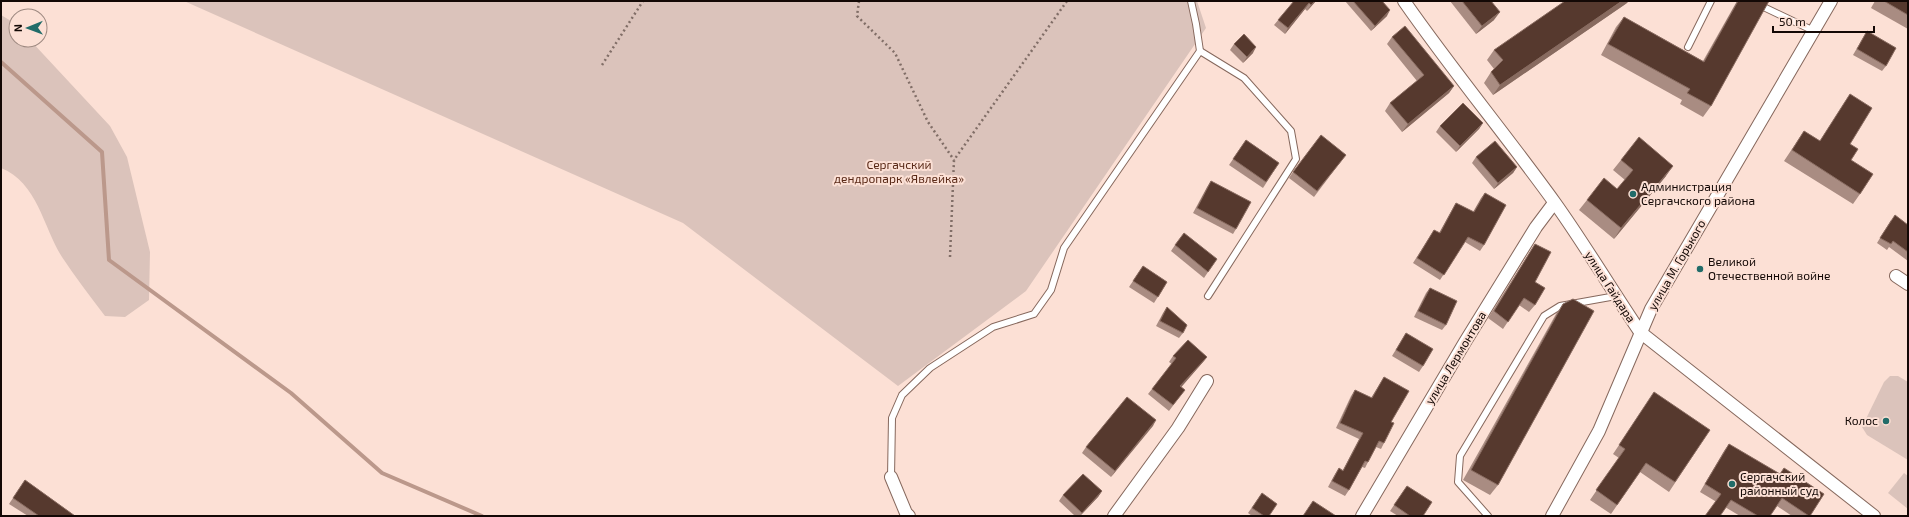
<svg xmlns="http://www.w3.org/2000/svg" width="1909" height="517" viewBox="0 0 1909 517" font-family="'Exo 2',sans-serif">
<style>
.green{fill:#dbc3bb}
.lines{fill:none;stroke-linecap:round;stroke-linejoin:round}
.stream{stroke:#bb988b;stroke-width:4}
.lane-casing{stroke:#86685d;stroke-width:8}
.street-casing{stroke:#86685d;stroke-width:14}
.path{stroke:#816e67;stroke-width:2.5;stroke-dasharray:2 3;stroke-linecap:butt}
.lane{stroke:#fff;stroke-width:6}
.street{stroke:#fff;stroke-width:12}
.wall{fill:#a98c82}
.shaded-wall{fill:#886b60}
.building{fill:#56392e;stroke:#886b60}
.poi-dot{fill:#216c69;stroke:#fce0d5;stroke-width:1.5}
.labels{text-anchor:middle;stroke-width:4;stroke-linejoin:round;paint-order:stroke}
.park-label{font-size:12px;fill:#592917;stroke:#fce0d5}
.poi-label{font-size:12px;fill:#130805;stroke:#fce0d5;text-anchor:start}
.street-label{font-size:12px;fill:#130805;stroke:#fce0d5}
</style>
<rect width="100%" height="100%" fill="#fce0d5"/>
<g class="green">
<polygon points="184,1 1197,1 1206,28 1026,291 898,386 683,223"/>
<path d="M1,15L16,24V40H30L110,126L127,157L150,252L149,300L125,317L105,316C90,296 75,277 62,257C43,227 38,183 1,168Z"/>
<polygon points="1890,376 1898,376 1908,382 1908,460 1867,435 1862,427 1884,382"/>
<polygon points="1904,473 1908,476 1908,509 1888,493"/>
</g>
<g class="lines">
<polyline class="stream" points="1,62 102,152 109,260 291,393 382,473 482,516"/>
<g class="lane-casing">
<g id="lane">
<polyline points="1751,1 1814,31"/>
<polyline points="1688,47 1711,1"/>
<polyline points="1200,51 1244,78 1291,131 1296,159 1208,296"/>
<polyline points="891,477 892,418 902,395 930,368 993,327 1034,314 1051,290 1064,248 1200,51 1196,24 1191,1"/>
<polyline points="1488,516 1458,482 1460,456 1544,316 1560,306 1616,296"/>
</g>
</g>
<g class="street-casing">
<g id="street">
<path d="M1404,1C1452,70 1506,135 1555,203C1585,245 1611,289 1640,332L1874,516"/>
<polyline points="1896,276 1908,284"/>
<polyline points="891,477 906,513 909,516"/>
<polyline points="1114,516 1178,428 1207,381"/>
<polyline points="1362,516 1465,342 1536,227 1554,203"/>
<polyline points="1552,516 1599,431 1651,309 1831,1"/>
</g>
</g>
<g class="path">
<polyline points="859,1 857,16 895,53 928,122 954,160"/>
<polyline points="602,65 643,1"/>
<polyline points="950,257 954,160 1067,1"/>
</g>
<use href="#lane" class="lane"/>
<use href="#street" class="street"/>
</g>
<g class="wall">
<polygon points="1294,1 1316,1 1307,11 1305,9 1285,34 1274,25"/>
<polygon points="1345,1 1382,1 1387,16 1371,31"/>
<polygon points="1450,1 1491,1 1494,20 1476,34"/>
<polygon points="1737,1 1768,1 1711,106 1703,117 1680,104 1682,100 1601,55 1616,27 1624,17 1703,61"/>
<polygon points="1875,1 1908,1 1908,29 1871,8"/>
<polygon points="1627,3 1493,95 1484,83 1491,72 1494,69 1487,60 1494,50"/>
<polygon points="1867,31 1886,66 1882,71 1853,55"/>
<polygon points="1392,37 1454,86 1449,93 1402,132 1385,111 1390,103 1417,81 1387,44"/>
<polygon points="1234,44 1253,53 1243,63 1230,50"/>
<polygon points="1850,94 1850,144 1851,160 1860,194 1853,204 1784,161 1804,131 1820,141"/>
<polygon points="1483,123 1479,129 1456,152 1436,132 1440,126"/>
<polygon points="1246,140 1279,163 1263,188 1229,165"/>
<polygon points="1476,157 1517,167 1513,173 1494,189 1472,163"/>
<polygon points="1342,160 1314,197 1289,178 1293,172"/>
<polygon points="1621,160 1666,176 1614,239 1579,210 1587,200 1617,189 1625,180 1613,170"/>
<polygon points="1211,181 1236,229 1233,234 1193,213 1207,187"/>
<polygon points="1485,193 1484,245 1480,251 1465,242 1440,280 1413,263 1434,230 1439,233 1453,208 1456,203 1473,212 1481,198"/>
<polygon points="1891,220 1908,225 1908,261 1889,247 1887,250 1877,243"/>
<polygon points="1535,244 1535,305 1529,312 1519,305 1503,329 1488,318"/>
<polygon points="1175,245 1208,272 1204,278 1171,251"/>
<polygon points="1143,266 1167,282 1154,303 1129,287"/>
<polygon points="1430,288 1446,325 1442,330 1414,317 1426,293"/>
<polygon points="1563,304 1498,485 1490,495 1463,480 1556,314"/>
<polygon points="1167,307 1183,333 1179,338 1156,326 1163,313"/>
<polygon points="1406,333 1423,366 1419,372 1392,356"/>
<polygon points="1173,356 1207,357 1203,362 1181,387 1181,395 1169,411 1148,394 1172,364 1169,362"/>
<polygon points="1384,377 1391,422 1384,443 1381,449 1376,447 1368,462 1365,468 1362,467 1349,490 1345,496 1328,487 1335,474 1339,468 1343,470 1359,439 1336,428 1351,396 1355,390 1371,398"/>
<polygon points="1648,402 1710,430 1669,492 1640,472 1611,514 1590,500 1619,458 1613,454"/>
<polygon points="1156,420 1111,477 1082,453 1086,447"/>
<polygon points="1729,444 1810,516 1792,516 1777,506 1770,516 1740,516 1700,492 1724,451"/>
<polygon points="25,480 75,516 28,516 9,504"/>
<polygon points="1407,486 1423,516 1398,516 1390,511"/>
<polygon points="1102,491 1098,497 1080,516 1075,516 1059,501 1063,495"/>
<polygon points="1262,493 1269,516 1252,516 1248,513"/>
</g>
<g class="shaded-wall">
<polygon points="1315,1 1316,1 1307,11 1311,5"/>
<polygon points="1622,1 1629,1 1627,3 1493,95 1500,85"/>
<polygon points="1309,3 1305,9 1285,34 1288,28"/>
<polygon points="1390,10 1387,16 1371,31 1375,26"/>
<polygon points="1500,12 1494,20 1476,34 1482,26"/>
<polygon points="1256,47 1253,53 1243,63 1247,57"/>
<polygon points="1454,86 1449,93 1402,132 1408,124"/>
<polygon points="1483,123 1479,129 1456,152 1460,146"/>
<polygon points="1673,166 1666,176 1614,239 1621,228"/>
<polygon points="1517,167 1513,173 1494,189 1498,183"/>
<polygon points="1207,357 1203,362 1177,392 1180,386"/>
<polygon points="1156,420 1153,426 1111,477 1115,471"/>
<polygon points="1102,491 1098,497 1080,516 1082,513"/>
</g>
<g class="building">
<polygon points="1294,1 1315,1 1311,5 1309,3 1288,28 1278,20"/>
<polygon points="1353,1 1382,1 1390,10 1375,26"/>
<polygon points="1462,1 1491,1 1500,12 1482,26"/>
<polygon points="1565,1 1622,1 1500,85 1491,72 1503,60 1494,50"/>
<polygon points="1738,1 1769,1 1711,106 1687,93 1690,89 1608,44 1624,17 1704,62"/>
<polygon points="1884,1 1908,1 1908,15"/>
<polygon points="1405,26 1454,86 1408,124 1390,103 1424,75 1392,37"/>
<polygon points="1867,31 1896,48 1886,66 1857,49"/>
<polygon points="1244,34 1256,47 1247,57 1234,44"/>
<polygon points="1850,94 1872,108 1850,144 1858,149 1851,160 1873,174 1860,194 1792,150 1804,131 1820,141"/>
<polygon points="1463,103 1483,123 1460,146 1440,126"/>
<polygon points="1321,135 1346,155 1317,191 1293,172"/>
<polygon points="1639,137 1673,166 1621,228 1587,200 1604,178 1617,189 1633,170 1621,160"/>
<polygon points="1246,140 1279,163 1266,182 1233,159"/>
<polygon points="1495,141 1517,167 1498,183 1476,157"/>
<polygon points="1211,181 1251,202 1236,229 1197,208"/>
<polygon points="1485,193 1506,205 1484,245 1468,237 1444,275 1417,258 1434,230 1440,233 1456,203 1474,212"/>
<polygon points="1895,215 1908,225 1908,252 1893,241 1891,244 1880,238"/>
<polygon points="1184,233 1217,259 1208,272 1175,245"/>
<polygon points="1535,244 1551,252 1535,282 1545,288 1535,305 1524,298 1508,322 1494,311"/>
<polygon points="1143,266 1167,282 1158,297 1133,281"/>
<polygon points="1430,288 1457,301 1446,325 1418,311"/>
<polygon points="1573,299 1594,311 1498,485 1471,470 1563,304"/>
<polygon points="1167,307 1187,325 1183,333 1160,321"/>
<polygon points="1406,333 1433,349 1423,366 1396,350"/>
<polygon points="1188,340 1207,357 1180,386 1185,390 1173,405 1152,389 1176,358 1173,356"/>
<polygon points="1384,377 1409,391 1391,422 1394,423 1384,443 1379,441 1368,462 1365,461 1349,490 1332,481 1339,468 1343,471 1363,433 1340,423 1355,390 1372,398"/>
<polygon points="1654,392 1710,430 1675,482 1646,463 1617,505 1596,490 1625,449 1619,445"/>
<polygon points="1127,397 1156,420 1115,471 1086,447"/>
<polygon points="1729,444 1780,474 1784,468 1824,494 1810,516 1809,516 1782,498 1770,516 1758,516 1731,500 1720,516 1705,516 1721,494 1705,484"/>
<polygon points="1083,474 1102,491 1082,513 1063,495"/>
<polygon points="25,480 75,516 39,516 13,498"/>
<polygon points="1407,486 1432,502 1423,516 1410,516 1394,505"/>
<polygon points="1262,493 1277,504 1269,516 1264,516 1252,508"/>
<polygon points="1313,501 1336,516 1303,516"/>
</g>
<g class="poi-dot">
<circle cx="1633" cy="194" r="4"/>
<circle cx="1700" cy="269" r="4"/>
<circle cx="1886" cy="421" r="4"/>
<circle cx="1732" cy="484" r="4"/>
</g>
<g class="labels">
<g class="park-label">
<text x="899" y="169">Сергачский<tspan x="899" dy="14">дендропарк «Явлейка»</tspan></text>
</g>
<g class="poi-label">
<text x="1641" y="191">Администрация<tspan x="1641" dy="14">Сергачского района</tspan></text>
<text x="1708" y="266">Великой<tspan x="1708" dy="14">Отечественной войне</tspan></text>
<text x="1878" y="425" text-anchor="end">Колос</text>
<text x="1740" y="481">Сергачский<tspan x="1740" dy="14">районный суд</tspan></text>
</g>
<g class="street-label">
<text transform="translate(1677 265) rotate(-60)" y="4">улица М. Горького</text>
<text transform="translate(1610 287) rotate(57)" y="4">улица Гайдара</text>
<text transform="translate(1456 358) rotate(-59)" y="4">улица Лермонтова</text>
</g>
</g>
<rect width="1909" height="517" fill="none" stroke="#130805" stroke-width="4"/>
<g transform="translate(28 28) rotate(269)"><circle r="19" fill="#fce0d5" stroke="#9f8a82"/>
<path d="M0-3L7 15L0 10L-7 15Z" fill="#216c69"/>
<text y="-6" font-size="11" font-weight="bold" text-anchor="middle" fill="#130805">N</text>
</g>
<path d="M1773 26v6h101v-6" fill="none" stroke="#130805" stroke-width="2"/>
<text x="1779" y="26" font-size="12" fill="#130805" stroke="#fce0d5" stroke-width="3" paint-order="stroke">50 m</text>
</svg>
